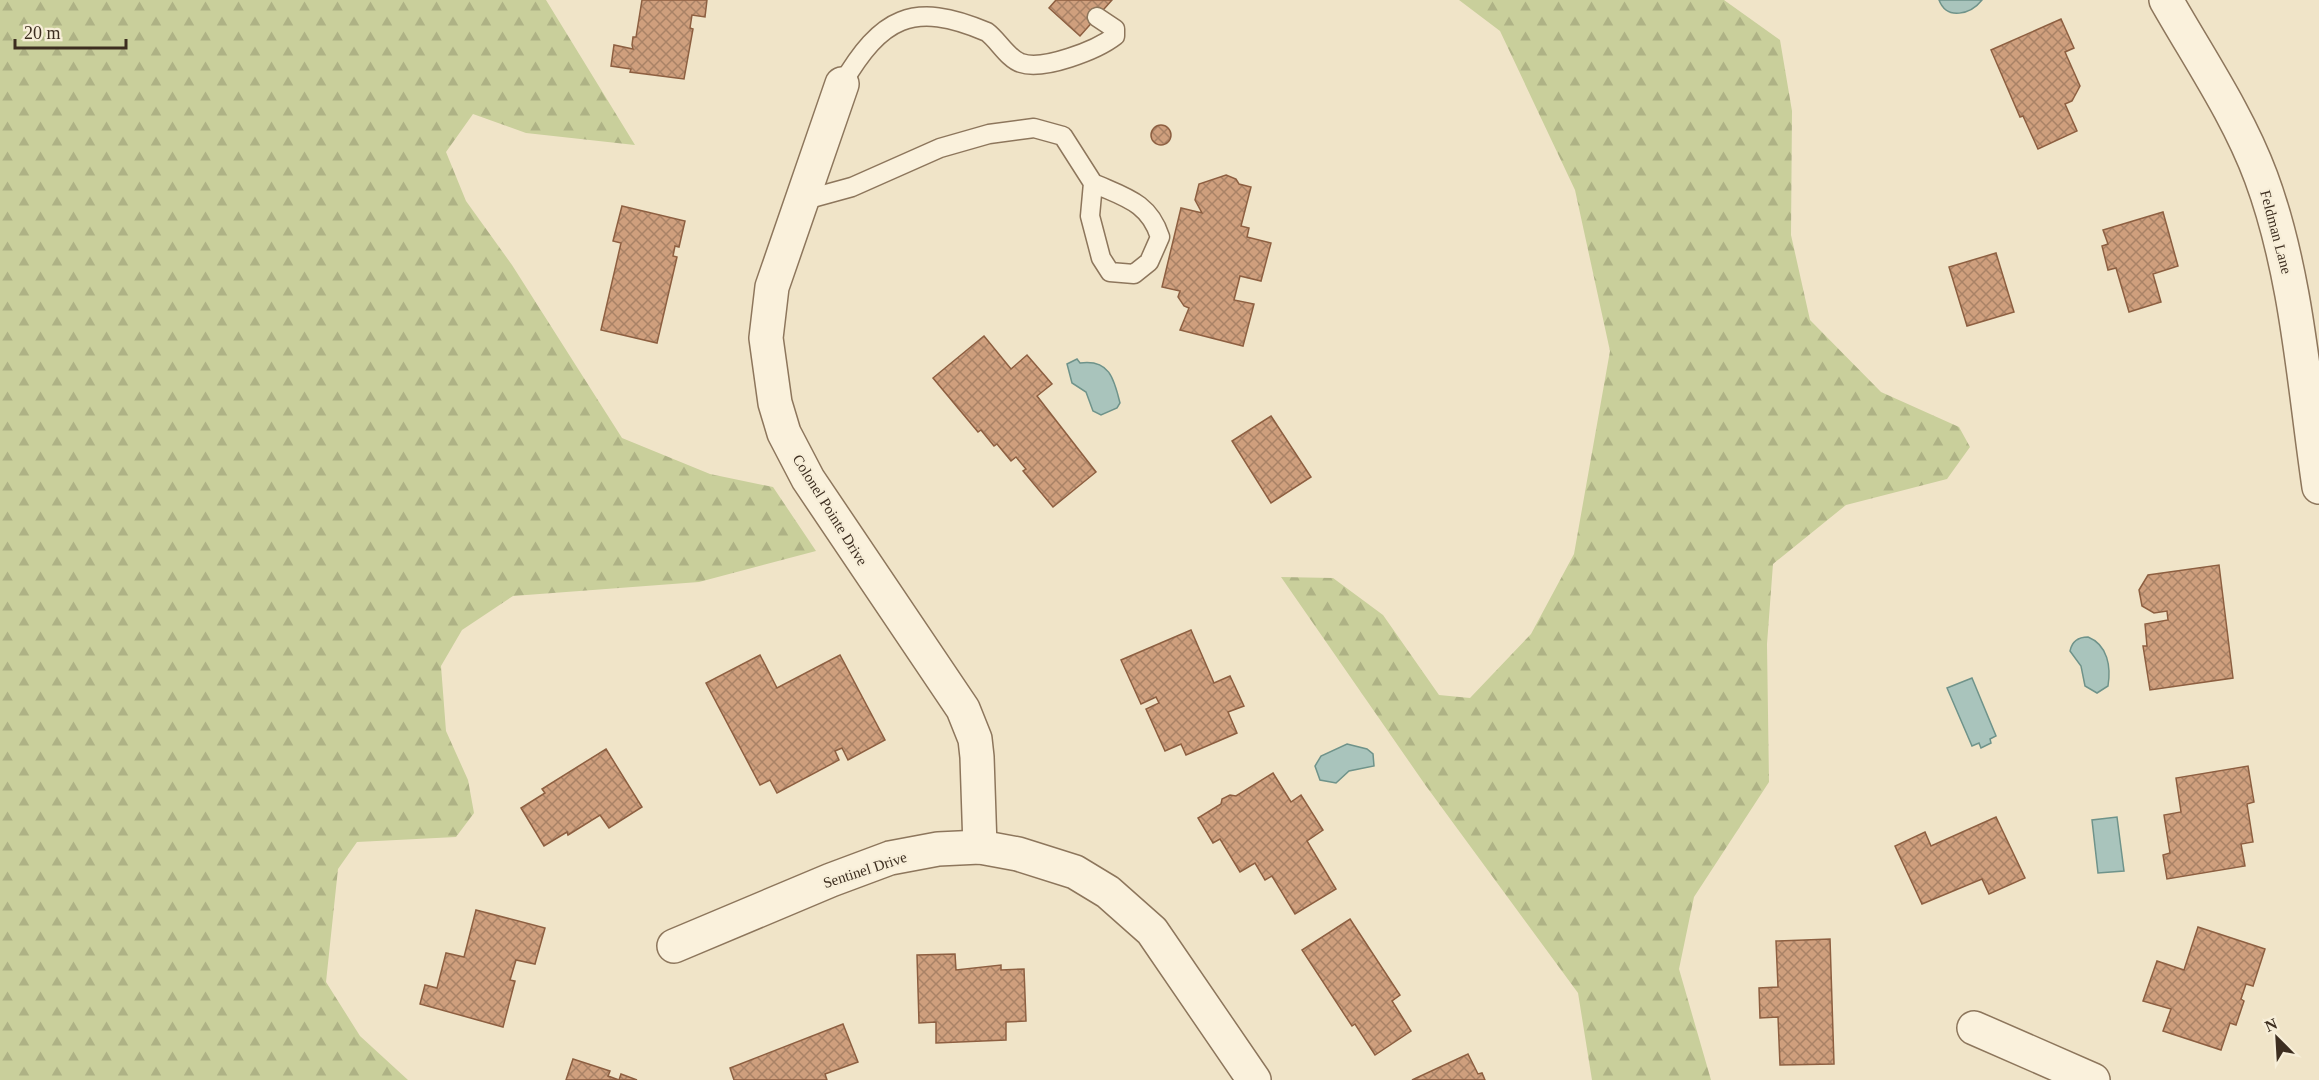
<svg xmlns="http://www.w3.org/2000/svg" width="2319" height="1080" viewBox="0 0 2319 1080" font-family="'Times New Roman',serif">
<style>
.forest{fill:url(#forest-firs)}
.water{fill:#a9c4bc;stroke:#6f938a;stroke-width:1.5}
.building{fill:url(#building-cross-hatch);stroke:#8d5f41;stroke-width:1.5}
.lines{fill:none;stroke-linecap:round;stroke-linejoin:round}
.lane-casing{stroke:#8d765c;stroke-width:21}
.street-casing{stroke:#8d765c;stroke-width:36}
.lane{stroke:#faf1dc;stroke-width:18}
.street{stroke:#faf1dc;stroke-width:33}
.labels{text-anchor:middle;stroke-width:4.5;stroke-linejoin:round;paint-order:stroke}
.street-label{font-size:15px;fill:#3d2e20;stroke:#f7eed8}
</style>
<defs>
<pattern id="forest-firs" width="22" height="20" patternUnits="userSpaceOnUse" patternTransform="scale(1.5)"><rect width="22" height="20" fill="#c9cf9b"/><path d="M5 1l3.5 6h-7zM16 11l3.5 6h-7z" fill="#aeb285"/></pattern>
<pattern id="building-cross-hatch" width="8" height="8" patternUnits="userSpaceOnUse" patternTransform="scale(1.5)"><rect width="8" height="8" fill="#cf9f7d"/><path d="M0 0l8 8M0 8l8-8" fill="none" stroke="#a98266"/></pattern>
</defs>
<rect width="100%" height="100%" fill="#f0e4c8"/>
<g class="forest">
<polygon points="0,0 546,0 635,145 526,133 473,114 446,152 466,201 512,265 622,438 710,474 773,487 816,551 699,582 513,596 462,630 441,666 446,731 468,780 474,813 456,837 357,842 338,869 326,982 360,1036 408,1080 0,1080"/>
<polygon points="1459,0 1724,0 1780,40 1792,111 1791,235 1810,320 1881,392 1959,427 1970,447 1947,479 1846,505 1773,564 1767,644 1769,782 1694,897 1679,969 1711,1080 1592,1080 1578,993 1426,786 1281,577 1333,578 1383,615 1439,695 1470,698 1531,634 1574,554 1610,351 1575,190 1500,31"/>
</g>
<g class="water">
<path d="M1939,0H1982C1971,14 1947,21 1939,0Z"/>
<path d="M1077,359L1080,363C1109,359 1114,378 1120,403L1117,408L1101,415L1093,411L1086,392L1072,383L1067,364Z"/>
<path d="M2088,637C2108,645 2111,667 2108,686L2097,693L2085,686L2081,666L2070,651C2072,641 2078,637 2088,637Z"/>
<polygon points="1972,678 1996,736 1990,739 1991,743 1981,748 1979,743 1972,746 1947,688"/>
<polygon points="1347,744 1367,749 1373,754 1374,766 1349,771 1336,783 1320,780 1315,766 1321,756"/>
<polygon points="2117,817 2124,871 2098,873 2092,820"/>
</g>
<g class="building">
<polygon points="642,0 707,0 705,17 692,15 690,28 693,29 684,79 630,72 631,69 611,66 614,45 633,49 632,45 633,37 636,37"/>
<polygon points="1056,0 1112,0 1080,36 1049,8"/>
<polygon points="2061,19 2074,48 2065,52 2080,86 2072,101 2065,104 2077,131 2038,149 2023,116 2020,117 1991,50"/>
<circle cx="1161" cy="135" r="10"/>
<polygon points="1226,175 1236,179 1239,184 1251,187 1241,226 1249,228 1247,237 1271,243 1261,281 1240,276 1234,300 1254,304 1243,346 1180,330 1189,308 1184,306 1178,297 1180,291 1162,287 1181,208 1202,213 1195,200 1199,184"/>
<polygon points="622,206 685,221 679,247 675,246 673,256 677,257 657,343 601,330 621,243 613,241"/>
<polygon points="2163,212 2178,266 2153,274 2161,302 2129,312 2116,268 2108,270 2102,246 2108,244 2103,230"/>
<polygon points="1996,253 2014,312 1967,326 1949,267"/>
<polygon points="984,336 1011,369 1027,355 1052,384 1037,396 1096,472 1053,507 1023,471 1026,469 1016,457 1011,461 997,444 994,446 981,430 978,432 933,378"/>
<polygon points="1271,416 1311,477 1271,503 1232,441"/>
<polygon points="2219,565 2233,678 2150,690 2143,646 2147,646 2145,624 2168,620 2167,611 2154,613 2142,606 2139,590 2148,575"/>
<polygon points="1191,630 1214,683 1230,676 1244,706 1228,712 1237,733 1186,755 1181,744 1165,751 1146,709 1159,703 1156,697 1141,704 1121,660"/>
<polygon points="760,655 777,688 840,655 885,740 848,760 842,748 835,751 839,760 777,793 770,780 760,785 706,683"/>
<polygon points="606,749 642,807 609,828 600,815 568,835 567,832 544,846 521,808 545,793 542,789"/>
<polygon points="2248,766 2254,802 2247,804 2253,842 2241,844 2245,866 2167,879 2163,855 2170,853 2164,815 2181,812 2176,778"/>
<polygon points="1273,773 1291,802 1301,795 1323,830 1307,841 1336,889 1295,914 1272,876 1265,880 1255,863 1240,872 1220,839 1213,843 1198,818 1221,804 1222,799 1230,795 1236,796"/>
<polygon points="1996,817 2025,878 1989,894 1982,879 1922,904 1895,846 1925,832 1931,846"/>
<polygon points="476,910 545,928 535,964 516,960 510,980 515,981 503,1027 420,1004 425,985 437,988 446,953 464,957"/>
<polygon points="1350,919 1400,995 1392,1001 1411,1031 1375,1055 1355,1024 1352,1026 1302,950"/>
<polygon points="2198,927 2265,949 2253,986 2246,984 2241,999 2244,1001 2236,1025 2230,1023 2221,1050 2163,1031 2171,1009 2143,1001 2157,961 2184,970"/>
<polygon points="1830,939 1834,1064 1780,1065 1778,1017 1760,1018 1759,988 1778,987 1776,941"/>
<polygon points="955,954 956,970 1001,965 1001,970 1024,969 1026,1021 1006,1022 1006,1040 936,1043 936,1022 919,1023 917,955"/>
<polygon points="843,1024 858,1062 825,1074 827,1080 734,1080 730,1068"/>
<polygon points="1468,1054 1478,1074 1482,1073 1485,1080 1412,1080"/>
<polygon points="573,1059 610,1071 608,1076 619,1080 621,1074 637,1080 566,1080"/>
</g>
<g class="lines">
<g class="lane-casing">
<g id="lane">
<path d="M842,84C881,18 912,0 987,32C998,40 1008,59 1021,63C1043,71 1097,50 1115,36V29L1097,17"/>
<path d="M801,201L852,187L940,148L989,134L1034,128L1063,136L1093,183L1090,216L1101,258L1110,272L1134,274L1149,262L1160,237C1149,202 1124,197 1093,183"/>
</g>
</g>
<g class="street-casing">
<g id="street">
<path d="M2166,0C2199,58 2238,115 2261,177C2297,274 2304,385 2319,487"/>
<polyline points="842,84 772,287 766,338 775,403 784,433 808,479 963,709 975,739 977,757 980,847"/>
<polyline points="674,946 831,880 890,858 938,849 980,847 1018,854 1075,872 1108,892 1152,931 1254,1080"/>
<polyline points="1974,1028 2093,1080"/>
</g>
</g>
<use href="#lane" class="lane"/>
<use href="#street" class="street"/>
</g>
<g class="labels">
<g class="street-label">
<text transform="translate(2276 232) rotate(75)" y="5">Feldman Lane</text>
<text transform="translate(830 510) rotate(58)" y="5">Colonel Pointe Drive</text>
<text transform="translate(865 870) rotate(-18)" y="5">Sentinel Drive</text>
</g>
</g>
<g transform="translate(2277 1038) rotate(336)" stroke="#f7eed8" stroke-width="4.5" paint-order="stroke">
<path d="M0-4.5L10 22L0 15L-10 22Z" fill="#3d2e20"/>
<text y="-9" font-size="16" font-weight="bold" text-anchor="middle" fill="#3d2e20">N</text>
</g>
<path d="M15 39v9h111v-9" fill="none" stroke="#3d2e20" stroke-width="3"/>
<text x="24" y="39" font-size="18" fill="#3d2e20" stroke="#f7eed8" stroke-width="4.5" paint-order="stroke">20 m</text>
</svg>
